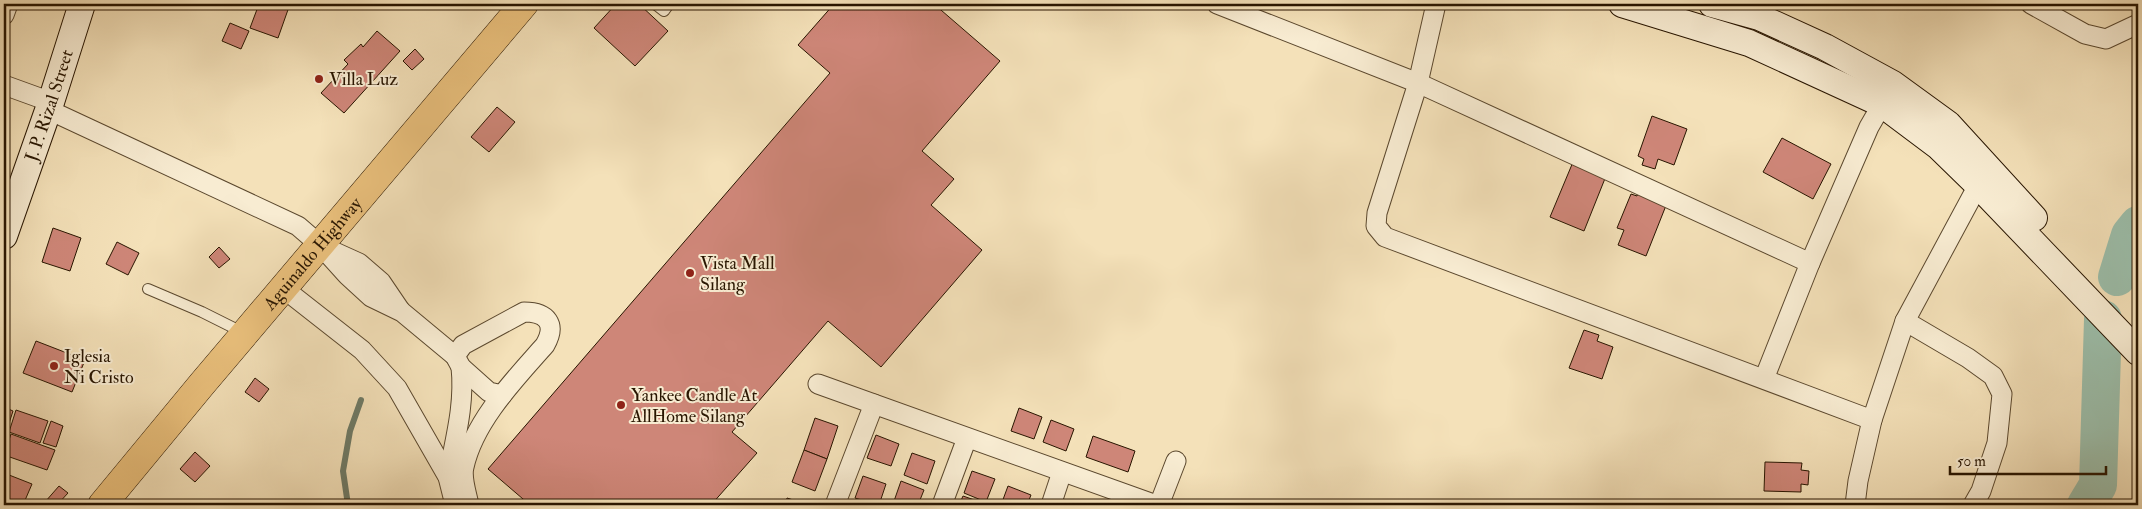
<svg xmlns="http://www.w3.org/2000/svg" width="2142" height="509" viewBox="0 0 2142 509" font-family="'IM FELL Double Pica',serif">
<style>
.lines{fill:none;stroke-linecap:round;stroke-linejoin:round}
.stream{stroke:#6e7a66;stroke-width:6}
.river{stroke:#9cbeaa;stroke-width:38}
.building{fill:#ce8678;stroke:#281500}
.lane-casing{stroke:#5b482e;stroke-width:12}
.street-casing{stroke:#5b482e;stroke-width:21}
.secondary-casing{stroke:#281500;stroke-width:28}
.primary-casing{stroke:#281500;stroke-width:29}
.lane{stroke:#f8ecd2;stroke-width:10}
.street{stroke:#f8ecd2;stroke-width:19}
.secondary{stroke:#f8ecd2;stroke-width:26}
.primary{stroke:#eac07c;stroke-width:28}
.poi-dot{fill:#8f2418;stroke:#f8ecd2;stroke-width:2}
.labels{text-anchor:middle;stroke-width:4;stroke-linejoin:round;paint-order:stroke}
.poi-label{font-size:18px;fill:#281500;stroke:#f8ecd2;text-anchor:start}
.street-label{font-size:18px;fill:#281500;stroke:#f8ecd2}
</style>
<rect width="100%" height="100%" fill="#f4e1b9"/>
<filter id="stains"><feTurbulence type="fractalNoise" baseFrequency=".004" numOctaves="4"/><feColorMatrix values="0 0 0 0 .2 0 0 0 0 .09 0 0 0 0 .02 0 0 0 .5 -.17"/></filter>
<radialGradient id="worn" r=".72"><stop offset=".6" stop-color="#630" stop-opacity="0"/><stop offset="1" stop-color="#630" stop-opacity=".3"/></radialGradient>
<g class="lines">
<polyline class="stream" points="348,505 343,471 350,431 361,400"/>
<g class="river">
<polyline points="2117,277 2130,235 2138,225"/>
<polyline points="2086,505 2098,485 2103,319"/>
</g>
</g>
<g class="building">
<polygon points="259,4 290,4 278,38 250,28"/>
<polygon points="616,4 639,4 668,31 635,66 594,28"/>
<polygon points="834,4 934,4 1000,61 922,151 954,179 931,205 982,250 881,367 828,321 732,432 757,453 711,505 530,505 488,469 830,73 798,45"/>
<polygon points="230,23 249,31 241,49 222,41"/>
<polygon points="377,31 400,51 344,113 321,93 348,64 344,60 361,44 363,47"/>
<polygon points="415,49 424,59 412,70 403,61"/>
<polygon points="497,107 515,122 489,152 471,137"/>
<polygon points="1652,116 1687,129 1674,165 1658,159 1655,169 1642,165 1644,159 1638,156"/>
<polygon points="1782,138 1831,164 1813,199 1763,172"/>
<polygon points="1573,162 1606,176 1584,231 1550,217"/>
<polygon points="1639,192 1667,203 1646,256 1618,245 1624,230 1617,228 1631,194 1637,196"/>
<polygon points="53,228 81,238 70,271 42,262"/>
<polygon points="117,242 139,253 128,275 106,264"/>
<polygon points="219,247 230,259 219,268 209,257"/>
<polygon points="1584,330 1599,335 1597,341 1613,347 1602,379 1569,368"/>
<polygon points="36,341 85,360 72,392 23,373"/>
<polygon points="255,378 269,389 259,402 245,392"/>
<polygon points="4,407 13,411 5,436 4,436"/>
<polygon points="1019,408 1042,417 1034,439 1011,431"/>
<polygon points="16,410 48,421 40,443 9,432"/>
<polygon points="815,418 838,426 827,459 804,450"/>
<polygon points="1051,420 1074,429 1066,451 1043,442"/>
<polygon points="51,421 63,426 56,447 43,443"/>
<polygon points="11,434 55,450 47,470 4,455"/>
<polygon points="876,435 899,444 891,466 867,458"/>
<polygon points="1093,436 1135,451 1128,472 1086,457"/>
<polygon points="804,450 827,459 815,491 792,482"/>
<polygon points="195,452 210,466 195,482 180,469"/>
<polygon points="912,453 935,461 927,484 904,475"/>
<polygon points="1765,462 1802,463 1801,470 1809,471 1808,485 1801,484 1801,492 1764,491"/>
<polygon points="972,471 995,479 986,502 964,493"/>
<polygon points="4,473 32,484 23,505 15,505 4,501"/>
<polygon points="863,476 886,484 879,505 855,498"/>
<polygon points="901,481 924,490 918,505 893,504"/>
<polygon points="59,486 68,493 57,505 49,505 45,502"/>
<polygon points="1008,486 1031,495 1027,505 1001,505"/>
<polygon points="963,496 986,504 985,505 959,505"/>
<polygon points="787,498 809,505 785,505"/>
</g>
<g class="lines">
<g class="lane-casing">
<g id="lane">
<polyline points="655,4 664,11 669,4"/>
<polyline points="148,289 202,312 244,333"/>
</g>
</g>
<g class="street-casing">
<g id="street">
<polyline points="1217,4 1418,83 1810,263"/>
<polyline points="1436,4 1418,83 1377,213 1376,226 1385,237 1872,420 1905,321 1983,176"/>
<polyline points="2031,4 2085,34 2106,39 2138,24"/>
<polyline points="4,15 8,4"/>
<polyline points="4,85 51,102"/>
<polyline points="49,110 298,226 320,245 347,275 371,297 402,312 455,356 461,367 489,392 502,395"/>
<polyline points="328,249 359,263 381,282 400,310"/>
<polyline points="283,288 362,350 397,388 448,477 455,505"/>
<polyline points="1905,321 1968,358 1993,376 2002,394 1997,443 1981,491 1973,505"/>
<path d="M455,356L463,345L524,312C547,312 557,324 545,345C515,379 474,421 464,467C461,478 467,494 469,505"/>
<polyline points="1764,379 1810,263 1869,127 1888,94"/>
<polyline points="818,384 1156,505"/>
<path d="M448,477C455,439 465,405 461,367"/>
<polyline points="835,505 874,404"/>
<polyline points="942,505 967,438"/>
<polyline points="1051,505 1062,472"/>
<polyline points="1159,505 1176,461"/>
<polyline points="1855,505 1858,481 1872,420"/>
</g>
</g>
<g class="secondary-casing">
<g id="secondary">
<polyline points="1622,4 1749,43 1882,104 1938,146 1978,185 2138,352"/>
<polyline points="1712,4 1759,17 1825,47 1893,84 1948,124 2034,218"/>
<path id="s1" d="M4,236L51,102L82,4"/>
</g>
</g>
<g class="primary-casing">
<g id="primary">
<path id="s2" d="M102,505L202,384L524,4"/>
</g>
</g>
<use href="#lane" class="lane"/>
<use href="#street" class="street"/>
<use href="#secondary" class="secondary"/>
<use href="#primary" class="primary"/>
</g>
<g class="poi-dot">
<circle cx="319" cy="79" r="5"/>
<circle cx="690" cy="273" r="5"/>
<circle cx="54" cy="366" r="5"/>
<circle cx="621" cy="405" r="5"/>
</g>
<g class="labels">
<g class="poi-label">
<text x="329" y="85">Villa Luz</text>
<text x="700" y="269">Vista Mall<tspan x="700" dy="21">Silang</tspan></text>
<text x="64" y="362">Iglesia<tspan x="64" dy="21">Ni Cristo</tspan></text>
<text x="631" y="401">Yankee Candle At<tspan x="631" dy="21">AllHome Silang</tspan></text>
</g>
<g class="street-label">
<text dy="6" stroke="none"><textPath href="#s1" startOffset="138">J. P. Rizal Street</textPath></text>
<text dy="6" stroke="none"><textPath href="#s2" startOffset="328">Aguinaldo Highway</textPath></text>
</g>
</g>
<rect width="2142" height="509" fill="none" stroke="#f4e1b9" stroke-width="20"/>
<rect x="5" y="5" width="2132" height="499" fill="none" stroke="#281500" stroke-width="2.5"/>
<rect x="10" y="10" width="2122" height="489" fill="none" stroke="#281500"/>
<path d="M1950 466v8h156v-8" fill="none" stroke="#281500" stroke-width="2.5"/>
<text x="1957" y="466" font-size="15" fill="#281500" stroke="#f8ecd2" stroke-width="4" paint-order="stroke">50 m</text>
<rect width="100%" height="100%" filter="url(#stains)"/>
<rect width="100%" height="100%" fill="url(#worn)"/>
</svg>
